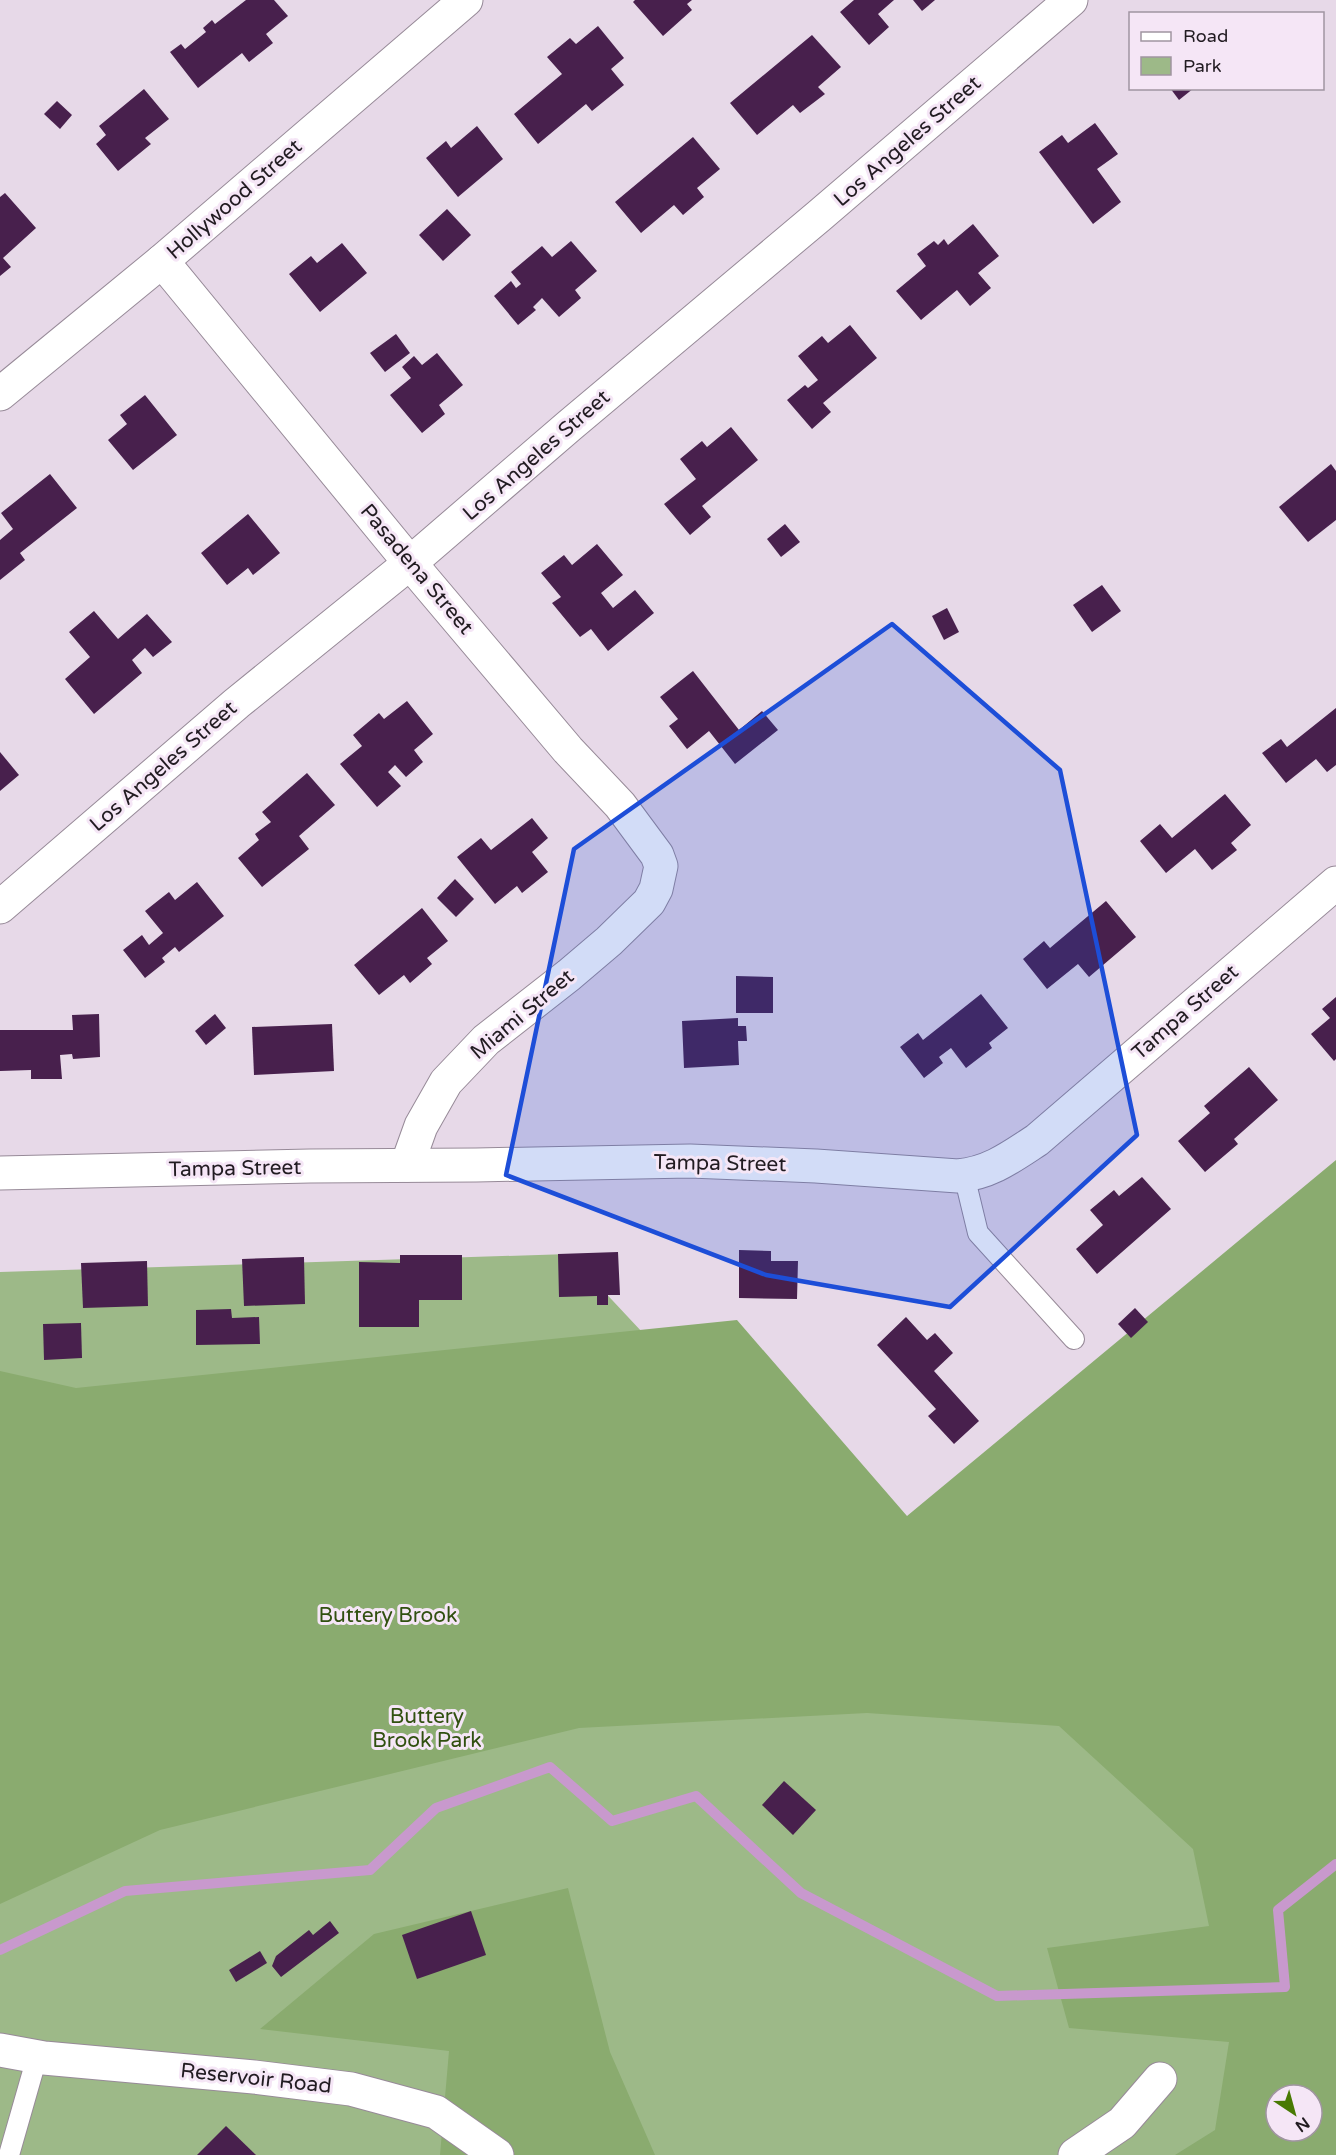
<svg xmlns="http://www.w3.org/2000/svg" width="1336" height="2155" viewBox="0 0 1336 2155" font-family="'Varela Round',sans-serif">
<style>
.green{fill:#9db988;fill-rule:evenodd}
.forest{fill:#8aab6f;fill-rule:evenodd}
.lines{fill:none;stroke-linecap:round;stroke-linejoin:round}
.stream{stroke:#c899cd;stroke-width:10}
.building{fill:#48204d}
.lane-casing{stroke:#978a98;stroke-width:22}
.street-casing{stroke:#978a98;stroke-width:35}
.secondary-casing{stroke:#978a98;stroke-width:35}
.lane{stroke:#fff;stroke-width:20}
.street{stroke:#fff;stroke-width:33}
.secondary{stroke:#fff;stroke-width:33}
.marked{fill:#1d4ed8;fill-opacity:0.2;stroke:#1d4ed8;stroke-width:4.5;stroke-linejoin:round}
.labels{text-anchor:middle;stroke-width:6;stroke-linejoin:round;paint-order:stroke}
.street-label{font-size:21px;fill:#211b21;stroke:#f5e6f6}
.park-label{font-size:21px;fill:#315010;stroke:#f5e6f6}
</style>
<rect width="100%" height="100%" fill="#e7d9e8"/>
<path class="green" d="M1336,1182V2155H0V1272L569,1254L866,1571ZM1276,2095H1312V2131H1276Z"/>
<g class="forest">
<path d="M1336,1160V2155H1175L1215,2130L1229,2042L1069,2028L1047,1948L1209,1926L1193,1849L1059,1726L867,1713L579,1728L160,1830L0,1904V1371L76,1388L737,1320L907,1516ZM1276,2095H1312V2131H1276Z"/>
<polygon points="568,1888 610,2052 655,2155 440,2155 449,2051 260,2029 374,1934"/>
</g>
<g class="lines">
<polyline class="stream" points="0,1950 125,1891 370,1870 436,1808 550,1767 612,1821 696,1796 801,1893 997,1996 1285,1987 1278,1910 1336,1864"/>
</g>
<g class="building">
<polygon points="246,0 274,0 288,16 266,34 273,43 249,62 242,53 198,88 170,52 181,44 185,49 206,32 203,28 212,20 215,24"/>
<polygon points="635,0 692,0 687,4 692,10 663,36 633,2"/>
<polygon points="854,0 894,0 878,14 889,27 869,45 840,12"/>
<polygon points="913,0 935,0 922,11"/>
<polygon points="598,26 624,58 611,69 624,85 592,111 586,104 538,144 514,114 562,74 547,57 570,38 576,44"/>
<polygon points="812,35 841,67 818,87 825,94 800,113 793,105 757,135 730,103"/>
<polygon points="1170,88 1194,88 1179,100"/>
<polygon points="144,89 169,119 145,138 151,144 118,171 96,144 106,135 99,126"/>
<polygon points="57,101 72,115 60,129 44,114"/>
<polygon points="1095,123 1118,154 1097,169 1121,202 1093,224 1039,152 1062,135 1068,143"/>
<polygon points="477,126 503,159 458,197 426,158 446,141 451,148"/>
<polygon points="693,137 720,169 697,188 704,197 683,215 674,205 641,233 615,202"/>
<polygon points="5,193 36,228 3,258 11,267 0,276 0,197"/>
<polygon points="447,209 471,235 443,261 419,235"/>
<polygon points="973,224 999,256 978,273 991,288 970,306 957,290 921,320 896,291 926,266 917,254 934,241 938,245 944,239 948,245"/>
<polygon points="571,241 597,271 575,290 581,298 559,317 542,298 533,307 536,310 518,325 494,296 511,281 516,288 521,284 511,272 542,246 552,257"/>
<polygon points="342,243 367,273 320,312 289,274 311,256 317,263"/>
<polygon points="850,325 877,358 823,403 831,412 812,429 787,400 805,385 808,388 818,380 798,356 822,336 828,343"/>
<polygon points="396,334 410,353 385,372 370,353"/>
<polygon points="437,353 463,385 439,405 445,414 422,433 390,395 411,378 402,367 414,356 422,365"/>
<polygon points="145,395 177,435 133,470 108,440 127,424 120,415"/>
<polygon points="731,427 758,460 702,506 711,517 690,535 664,504 696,479 680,459 702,441 707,447"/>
<polygon points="1331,464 1336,471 1336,520 1308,542 1279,507"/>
<polygon points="50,474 77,508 20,553 25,560 0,580 0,540 13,529 1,513"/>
<polygon points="248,514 280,553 253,575 248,568 227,585 201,553"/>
<polygon points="785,524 800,542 781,557 767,539"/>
<polygon points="597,544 623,575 601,593 613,608 635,590 654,613 608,651 591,629 580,637 552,603 561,597 541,573 564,555 572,565"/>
<polygon points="1102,585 1121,611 1092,632 1073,605"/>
<polygon points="947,608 959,632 944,640 932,616"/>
<polygon points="94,611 118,639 147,614 172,642 153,657 145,648 132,660 142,673 94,714 65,679 90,657 69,632"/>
<polygon points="693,671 739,730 762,711 778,730 735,764 709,731 687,749 669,726 678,719 660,697"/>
<polygon points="407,701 433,734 414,750 423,762 406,777 395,765 388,772 401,786 377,807 340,764 362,746 353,735 379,713 384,719"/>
<polygon points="1336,708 1336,765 1327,772 1316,759 1286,783 1262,753 1281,739 1287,747"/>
<polygon points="0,752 19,775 0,791"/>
<polygon points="307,773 335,805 299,836 309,849 262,887 238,858 259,840 255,834 271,822 262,812"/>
<polygon points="1225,794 1251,825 1231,843 1237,850 1212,870 1195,849 1166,873 1140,841 1160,824 1172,838"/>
<polygon points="532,818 548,838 532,852 548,872 522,893 517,886 495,904 457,857 481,838 491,850"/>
<polygon points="455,879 474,899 456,917 437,898"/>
<polygon points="197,882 224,916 179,952 175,947 162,958 165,962 145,978 123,950 142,935 149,945 163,933 145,911 169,892 175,900"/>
<polygon points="1106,901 1136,937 1089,977 1078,964 1047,989 1023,959 1044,941 1050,948"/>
<polygon points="422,908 448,941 427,958 432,964 410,983 404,975 379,995 354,965"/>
<polygon points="736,976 773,977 773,1013 736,1013"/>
<polygon points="981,994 1008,1028 989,1043 992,1048 966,1068 951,1048 939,1057 943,1063 924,1078 900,1047 918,1033 923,1040"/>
<polygon points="1336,997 1336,1059 1334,1061 1311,1034 1330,1018 1322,1009"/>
<polygon points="99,1014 100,1057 73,1059 72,1054 60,1055 62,1079 31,1079 31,1070 0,1071 0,1030 73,1030 72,1015"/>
<polygon points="215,1014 226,1028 206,1045 195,1031"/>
<polygon points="738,1018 738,1026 746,1026 747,1041 738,1041 739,1065 684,1068 682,1021"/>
<polygon points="332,1024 334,1071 254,1075 252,1027"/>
<polygon points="1249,1067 1278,1100 1234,1139 1238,1144 1205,1172 1178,1141 1210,1113 1204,1106"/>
<polygon points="1142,1177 1171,1209 1097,1274 1076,1249 1103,1225 1090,1210 1114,1190 1119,1196"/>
<polygon points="739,1250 771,1251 771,1261 798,1261 797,1299 739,1298"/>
<polygon points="618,1252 620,1295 608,1295 608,1305 597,1305 597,1296 559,1297 558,1254"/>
<polygon points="400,1255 462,1255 462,1300 419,1300 419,1327 359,1327 359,1262 400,1263"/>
<polygon points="304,1257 305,1304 244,1306 242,1259"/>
<polygon points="147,1261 148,1306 83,1308 81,1263"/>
<polygon points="1135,1308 1148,1322 1131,1338 1118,1324"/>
<polygon points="231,1309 232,1318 259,1317 260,1344 196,1345 196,1310"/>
<polygon points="906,1317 927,1340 935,1333 953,1353 934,1371 979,1421 954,1444 928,1416 936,1409 877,1345"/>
<polygon points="81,1323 82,1358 44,1360 43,1324"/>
<polygon points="784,1781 816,1810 793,1835 762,1805"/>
<polygon points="471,1911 486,1955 417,1979 402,1935"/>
<polygon points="330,1921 339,1933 281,1977 272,1966 276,1956 309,1930 313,1935"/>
<polygon points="260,1951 267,1963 236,1982 229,1970"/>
<polygon points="226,2126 256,2155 197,2155"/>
</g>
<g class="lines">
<g class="lane-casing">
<g id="lane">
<polyline points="964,1175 978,1233 1074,1339"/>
<polyline points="9,2155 37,2057"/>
</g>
</g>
<g class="street-casing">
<g id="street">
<polyline points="162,261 410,563 568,750 620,805 657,855 661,866 656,889 649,902 609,941 569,975 486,1040 446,1082 421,1126 407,1165"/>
<polyline points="0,907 237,703 410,563 569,426 819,216 1071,0"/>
<path d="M0,1173L310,1166L476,1165L690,1161L816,1166L958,1176C990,1173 1011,1157 1037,1140L1336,883"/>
<polyline points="0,2050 44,2058 254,2077 351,2089 436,2112 497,2155"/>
<polyline points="1075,2155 1122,2123 1160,2079"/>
</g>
</g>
<g class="secondary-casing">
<polyline id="secondary" points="0,394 162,261 466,0"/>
</g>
<use href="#lane" class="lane"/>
<use href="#street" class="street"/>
<use href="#secondary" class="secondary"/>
</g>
<path class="marked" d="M892,624L1060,770L1137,1135L950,1307L766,1275L506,1175L574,849Z"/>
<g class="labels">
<g class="street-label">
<text transform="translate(907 141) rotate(-41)" y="7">Los Angeles Street</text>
<text transform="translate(234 199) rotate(-41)" y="7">Hollywood Street</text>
<text transform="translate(536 455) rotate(-41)" y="7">Los Angeles Street</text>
<text transform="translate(417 569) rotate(50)" y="7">Pasadena Street</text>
<text transform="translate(163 766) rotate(-41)" y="7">Los Angeles Street</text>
<text transform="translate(1185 1012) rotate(-41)" y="7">Tampa Street</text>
<text transform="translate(522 1014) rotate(-40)" y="7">Miami Street</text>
<text transform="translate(720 1163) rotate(1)" y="7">Tampa Street</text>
<text transform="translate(235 1168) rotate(-1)" y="7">Tampa Street</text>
<text transform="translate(256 2078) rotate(6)" y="7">Reservoir Road</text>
</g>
<g class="park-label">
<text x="388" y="1622">Buttery Brook</text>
<text x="427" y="1723">Buttery<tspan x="427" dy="24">Brook Park</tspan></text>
</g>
</g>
<rect x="1129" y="12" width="195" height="78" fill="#f5e6f6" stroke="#a095a1" stroke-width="1.5"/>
<rect x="1141" y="32" width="30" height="9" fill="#ffffff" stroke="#a095a1" stroke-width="1.5"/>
<text x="1183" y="42" font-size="18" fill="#211b21">Road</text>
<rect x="1141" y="57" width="30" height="18" fill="#9db988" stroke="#a095a1" stroke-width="1.5"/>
<text x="1183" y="72" font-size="18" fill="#211b21">Park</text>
<g transform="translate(1294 2113) rotate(144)"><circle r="28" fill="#f5e6f6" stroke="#a095a1" stroke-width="1.5"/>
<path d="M0-4.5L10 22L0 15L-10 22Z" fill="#487a03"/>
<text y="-9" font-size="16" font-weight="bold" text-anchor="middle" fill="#211b21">N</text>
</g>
</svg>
